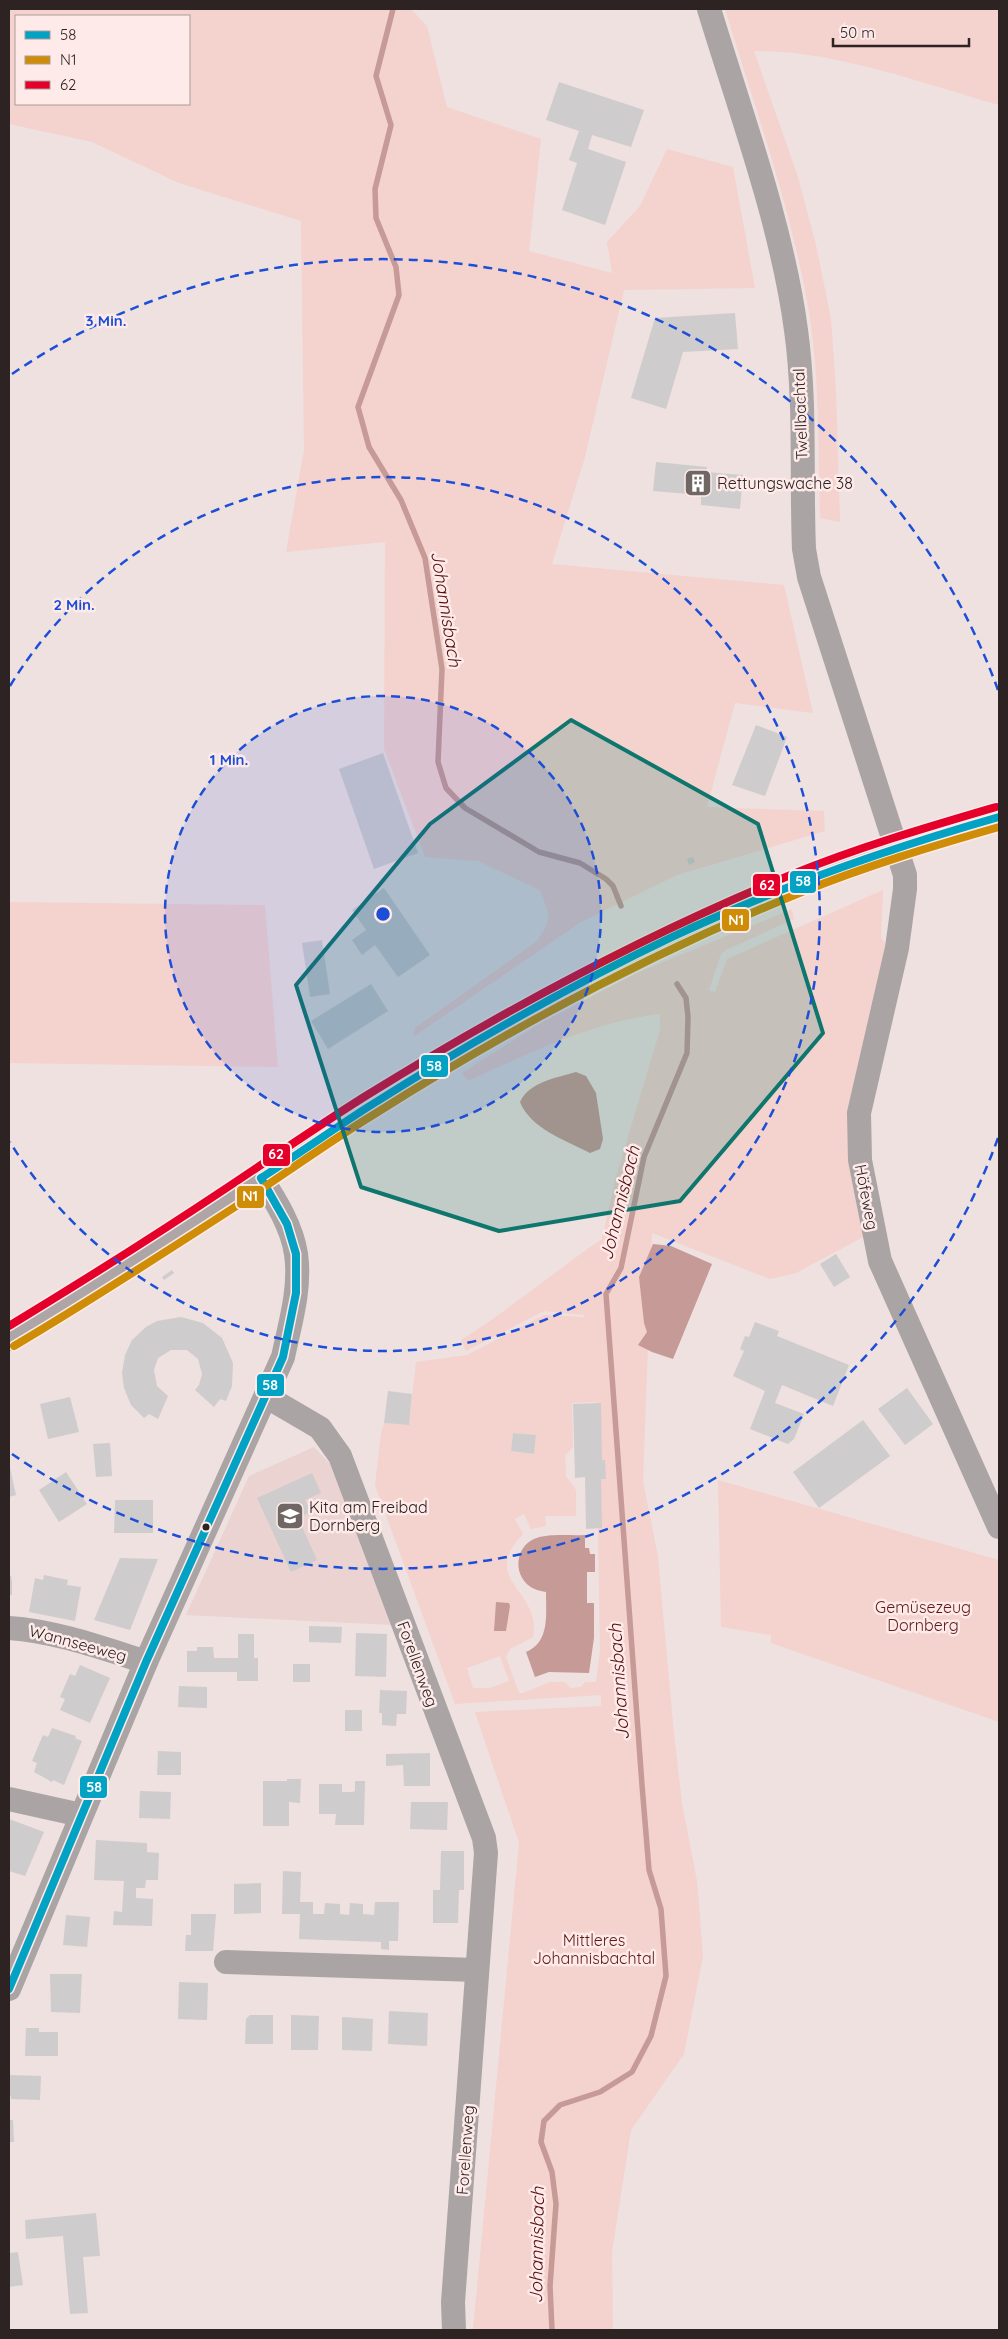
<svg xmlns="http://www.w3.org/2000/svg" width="1008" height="2339" viewBox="0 0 1008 2339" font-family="Quicksand,sans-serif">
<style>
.built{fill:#ead3d0}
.green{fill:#f4d2ce;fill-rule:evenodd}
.water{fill:#c69a96}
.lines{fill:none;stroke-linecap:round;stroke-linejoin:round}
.stream{stroke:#c69a96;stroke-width:5.5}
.building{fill:#cfccce}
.minor{stroke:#aaa5a4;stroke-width:24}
.major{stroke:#aea6a6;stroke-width:28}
.bus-1-casing{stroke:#feebe9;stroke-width:11}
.bus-2-casing{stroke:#feebe9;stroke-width:11}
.bus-3-casing{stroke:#feebe9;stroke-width:11}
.bus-1{stroke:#02a2c5;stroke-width:8}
.bus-2{stroke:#ce8c07;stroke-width:8}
.bus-3{stroke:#e4002b;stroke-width:8}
.marked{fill:#0f766e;fill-opacity:0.2;stroke:#0f766e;stroke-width:4;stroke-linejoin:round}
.ring{fill:none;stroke:#1d4ed8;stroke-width:2.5;stroke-dasharray:9 6}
.bus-dot{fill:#2c2322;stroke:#feebe9;stroke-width:2}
.labels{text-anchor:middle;stroke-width:5;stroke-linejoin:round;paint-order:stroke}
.street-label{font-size:16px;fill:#2c2322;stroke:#feebe9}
.poi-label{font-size:16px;fill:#2c2322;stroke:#feebe9;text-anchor:start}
.park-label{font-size:16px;fill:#5f1919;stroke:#feebe9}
.water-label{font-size:18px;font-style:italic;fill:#540c0f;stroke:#feebe9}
.centre{fill:#1d4ed8;stroke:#feebe9;stroke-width:2.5}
.ring-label{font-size:15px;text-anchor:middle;font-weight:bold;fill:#1d4ed8;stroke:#feebe9;stroke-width:5;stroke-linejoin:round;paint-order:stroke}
.line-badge{stroke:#feebe9;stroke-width:2}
.badge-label{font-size:14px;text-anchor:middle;font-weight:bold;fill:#fff}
</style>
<rect width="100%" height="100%" fill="#eee1e0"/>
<polygon class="built" points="314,1447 330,1464 391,1625 186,1615 249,1476"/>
<g class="green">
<path d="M9,9H411L427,26L447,107L541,139L529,251L612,273L607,242L640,206L667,149L733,167L755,288L624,290L585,457L552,564L784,585L813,713L735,703L707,807L824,811L825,831L677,875L581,922L413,1037L415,1028L536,942C553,919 550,916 540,890L478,861L425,857L384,749L385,542L286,552L304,450L301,221L179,183L92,142L9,124ZM16,16H189V104H16Z"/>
<path d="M725,9H999V105C926,84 829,49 754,51L798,177L816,245L831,319L836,391L840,522L820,518C818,452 820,384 810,318C793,213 756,111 725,9Z"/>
<path d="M883,890L881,938L887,945L851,1112L865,1236L796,1273L770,1279L652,1233L643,1481L658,1557L674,1734L682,1803L697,1881L703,1956L684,2054L631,2130L612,2252L613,2330H473L519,1843L475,1712L601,1706V1695L455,1704L375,1485L381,1433L384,1423L409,1425L416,1362L467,1355L544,1315L584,1317V1315L544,1311L466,1351L461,1340C510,1309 554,1272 602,1239L615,1180L660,1030V1014C591,1022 530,1053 468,1081L462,1073L541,1023L637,973L792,909L794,919L726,950L721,954L709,990L715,992L727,959ZM596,1402L600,1651L596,1682H585L581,1687L570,1688L565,1682H550L523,1693H519L506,1657L510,1649L533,1637C542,1589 478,1581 523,1534L515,1519L524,1514L531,1529L546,1526L545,1516H576V1490L566,1476L565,1456L573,1447L572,1403ZM513,1433L536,1436L534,1454L511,1451ZM500,1656L509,1681L490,1688H473L467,1668Z"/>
<polygon points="9,902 265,905 278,1067 9,1063"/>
<polygon points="718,1480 999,1560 999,1722 771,1643 771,1635 721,1627"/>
</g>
<g class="water">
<path d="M576,1072L586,1076L596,1093L603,1139L600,1149L590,1153C565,1140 531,1129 520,1102C529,1082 556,1078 576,1072Z"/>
<polygon points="653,1244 671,1246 712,1264 673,1359 652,1352 638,1345 647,1332 644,1323 639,1277"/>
<path d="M585,1535V1548H589L590,1554H595V1572H587V1603H594V1638L589,1673L549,1672L535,1677L526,1652C550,1642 546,1615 546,1592C539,1591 533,1589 528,1585C513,1572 516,1547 534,1539C549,1533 569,1536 585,1535Z"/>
<polygon points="496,1602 509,1603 510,1606 506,1631 494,1631"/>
</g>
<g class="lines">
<g class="stream">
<polyline points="393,9 376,76 391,125 375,189 376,218 396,267 399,295 358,407 369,447 401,500 425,558 442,669 438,762 446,788 465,808 539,852 580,863 606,879 613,886 621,906"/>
<polyline points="552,2330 550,2286 556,2204 552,2172 541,2142 544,2121 560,2105 600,2092 632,2072 651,2036 666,1976 661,1909 649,1870 642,1785 606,1294 621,1268 644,1157 687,1053 688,1017 686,998 677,984"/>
</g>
</g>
<g class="building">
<polygon points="559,82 644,110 631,147 592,135 588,149 626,162 605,225 562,210 577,163 569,160 579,131 546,120"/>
<polygon points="735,313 738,349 683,352 666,409 631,398 655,318"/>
<polygon points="656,462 707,467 706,472 743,475 740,509 701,505 701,495 653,491"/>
<polygon points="756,725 787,737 765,796 732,785"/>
<polygon points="383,753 418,853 374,869 339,769"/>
<polygon points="693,857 695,862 689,865 687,859"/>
<polygon points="384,888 430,955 398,977 375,945 362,955 352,940 366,930 352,910"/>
<polygon points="322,940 330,994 310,997 302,943"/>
<polygon points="371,984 388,1011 328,1049 311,1021"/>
<polygon points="836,1254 850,1277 834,1287 820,1264"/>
<polygon points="172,1270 174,1273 164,1280 162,1277"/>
<polygon points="181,1317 203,1323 222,1338 233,1363 232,1386 226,1401 220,1399 214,1407 195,1390 199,1385 202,1374 198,1359 187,1350 171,1350 158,1358 154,1370 157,1386 168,1396 158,1419 149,1414 144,1418 131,1405 124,1388 122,1373 125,1355 132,1340 146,1327 157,1321"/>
<polygon points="755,1322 779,1331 777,1336 849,1365 833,1406 782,1385 775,1403 804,1414 794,1439 788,1444 750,1429 765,1391 733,1376 744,1351 740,1349 745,1336 749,1337"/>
<polygon points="907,1388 933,1424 905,1445 878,1409"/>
<polygon points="388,1391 412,1394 409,1425 384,1423"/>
<polygon points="70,1397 79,1432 48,1439 40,1404"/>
<polygon points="601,1403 602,1460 605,1460 606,1479 601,1479 602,1528 586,1529 585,1477 575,1478 573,1404"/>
<polygon points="863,1420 890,1456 819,1508 793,1472"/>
<polygon points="513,1433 536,1435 534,1454 511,1451"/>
<polygon points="110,1443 112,1476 96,1477 93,1444"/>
<polygon points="9,1463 16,1495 9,1497"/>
<polygon points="66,1472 87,1504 59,1522 39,1490"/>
<polygon points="312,1473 321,1493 305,1500 311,1512 298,1518 317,1560 291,1572 257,1498"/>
<polygon points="115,1500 153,1500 153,1533 114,1533"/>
<polygon points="120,1558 158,1559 130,1630 94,1620"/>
<polygon points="44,1575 68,1580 67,1585 81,1587 75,1621 29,1612 35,1578 43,1580"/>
<polygon points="9,1576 11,1576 12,1582 12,1595 9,1595"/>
<polygon points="309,1626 342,1627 341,1643 309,1642"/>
<polygon points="356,1633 387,1634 386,1677 355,1676"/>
<polygon points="238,1634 254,1634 254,1658 258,1658 258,1681 237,1681 237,1672 187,1672 187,1651 197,1651 197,1647 213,1647 214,1658 238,1658"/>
<rect x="293" y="1664" width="17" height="18"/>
<polygon points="80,1665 110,1678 90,1723 60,1710 65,1699 60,1697 70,1674 75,1676"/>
<polygon points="179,1686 207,1687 207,1708 178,1707"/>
<polygon points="380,1690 407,1691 406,1714 397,1714 396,1726 382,1725 382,1713 379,1713"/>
<rect x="345" y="1710" width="17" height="21"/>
<polygon points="52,1728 76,1736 75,1738 82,1741 64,1785 53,1780 52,1782 34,1772 37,1763 32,1761 43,1735 48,1737"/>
<polygon points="158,1751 181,1752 181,1775 157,1775"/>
<polygon points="430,1753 430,1786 404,1786 403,1765 386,1766 386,1754"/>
<polygon points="287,1779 301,1779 300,1803 289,1802 289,1826 263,1826 263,1781 287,1781"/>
<polygon points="355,1781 365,1781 364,1825 335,1825 336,1814 319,1814 319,1784 342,1784 342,1792 353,1792 355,1791"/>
<polygon points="140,1791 171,1792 170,1819 139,1818"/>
<polygon points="411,1802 448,1802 447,1830 410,1829"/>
<polygon points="9,1819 44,1832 25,1876 9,1871"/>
<polygon points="96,1840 147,1843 147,1852 159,1853 158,1880 146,1880 145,1888 136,1888 136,1898 153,1899 152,1926 113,1925 114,1911 122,1912 124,1881 94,1880"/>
<polygon points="441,1851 464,1851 464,1890 459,1890 458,1923 433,1923 433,1890 440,1890"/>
<polygon points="283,1871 301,1872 300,1902 313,1902 313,1914 324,1914 325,1903 340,1904 340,1914 349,1915 350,1903 363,1904 363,1914 374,1915 375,1902 399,1902 398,1941 389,1941 389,1950 381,1949 381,1942 299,1939 300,1914 282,1914"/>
<polygon points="261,1883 261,1913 234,1914 234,1884"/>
<polygon points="191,1914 216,1914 213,1951 185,1951 186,1935 191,1935"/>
<polygon points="66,1915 90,1917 87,1947 63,1945"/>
<polygon points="50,1974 82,1974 80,2013 51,2012"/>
<polygon points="179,1982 208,1983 207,2020 178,2019"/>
<polygon points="389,2011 428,2013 427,2046 388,2044"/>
<polygon points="250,2015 273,2015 273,2044 245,2044 246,2019"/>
<polygon points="291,2015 319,2016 318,2050 291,2050"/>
<polygon points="342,2017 373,2019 372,2051 342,2050"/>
<polygon points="26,2028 39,2028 39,2032 58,2032 58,2056 25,2056"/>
<polygon points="9,2075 41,2076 40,2100 11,2099 11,2096 9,2096"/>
<polygon points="9,2120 13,2120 14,2142 9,2142"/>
<polygon points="96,2213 100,2256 83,2257 88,2313 70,2314 63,2236 26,2239 25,2220"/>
<polygon points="18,2252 23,2285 9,2287 9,2253"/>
</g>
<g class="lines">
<g class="minor">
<path d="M709,9C740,111 782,224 796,330C806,402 801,476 804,549L809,577L905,875V889L897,948L859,1113L860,1160L880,1261L999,1527"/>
<polyline points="267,1397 320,1428 340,1456 484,1838 486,1853 453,2302 454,2330"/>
<path d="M9,1628C55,1631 102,1648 146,1662"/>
<polyline points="9,1799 81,1815"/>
<polyline points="226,1962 477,1970"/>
<path d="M9,1989L146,1662L283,1357C290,1324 301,1288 296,1254C292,1227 276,1201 261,1178"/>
</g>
<path class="major" d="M9,1337C131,1266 247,1186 365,1108C405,1083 446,1060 487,1036C651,941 815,865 999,817"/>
<g class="bus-1-casing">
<g id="bus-1">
<path d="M261,1178C297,1155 332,1130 368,1107C466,1045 567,987 672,937C778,887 887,849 999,817"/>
<polyline points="9,1989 146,1662 283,1357 296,1293 296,1254 287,1224 261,1178"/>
</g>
</g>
<g class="bus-2-casing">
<path id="bus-2" d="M14,1346C90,1301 164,1253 238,1205C283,1175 327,1143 373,1115C509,1029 653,952 802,892C866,866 933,846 999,827"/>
</g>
<g class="bus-3-casing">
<path id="bus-3" d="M9,1326C83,1281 156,1235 228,1187C273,1157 318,1126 364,1097C501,1012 644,935 793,874C859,847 928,827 996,807"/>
</g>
<use href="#bus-1" class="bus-1"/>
<use href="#bus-2" class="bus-2"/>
<use href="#bus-3" class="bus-3"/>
</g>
<path class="marked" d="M571,720L758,824L823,1033L680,1201L499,1231L361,1187L296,985L430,824Z"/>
<circle cx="383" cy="914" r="218" fill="#1d4ed8" fill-opacity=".12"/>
<g class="ring">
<circle cx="383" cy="914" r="218"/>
<path d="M10 686A437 437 0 1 1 10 1142"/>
<path d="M998 1138A655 655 0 0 1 12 1454M12 374A655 655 0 0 1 998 690"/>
</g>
<defs>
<g id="building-square" transform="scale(1.4375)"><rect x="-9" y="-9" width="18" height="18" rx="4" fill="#706664" stroke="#feebe9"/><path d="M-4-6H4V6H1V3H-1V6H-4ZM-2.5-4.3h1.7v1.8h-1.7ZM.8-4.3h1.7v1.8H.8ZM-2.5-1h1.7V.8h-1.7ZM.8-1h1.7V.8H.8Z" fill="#fff"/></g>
<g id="school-square" transform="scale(1.4375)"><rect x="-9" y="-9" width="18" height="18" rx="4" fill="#706664" stroke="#feebe9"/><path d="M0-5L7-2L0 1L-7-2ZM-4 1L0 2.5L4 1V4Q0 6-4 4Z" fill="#fff"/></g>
</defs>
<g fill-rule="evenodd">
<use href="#building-square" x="698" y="483"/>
<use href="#school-square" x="290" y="1516"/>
</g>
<circle class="bus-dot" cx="206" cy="1527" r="4.5"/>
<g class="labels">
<g class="street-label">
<text transform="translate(800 414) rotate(-92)" y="6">Twellbachtal</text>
<text transform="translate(867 1197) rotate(79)" y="6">Höfeweg</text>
<text transform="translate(78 1643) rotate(15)" y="6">Wannseeweg</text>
<text transform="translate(418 1664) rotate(70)" y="6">Forellenweg</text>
<text transform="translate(465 2150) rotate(-86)" y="6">Forellenweg</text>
</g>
<g class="poi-label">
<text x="717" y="489">Rettungswache 38</text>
<text x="309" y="1513">Kita am Freibad<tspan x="309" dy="18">Dornberg</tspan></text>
</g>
<g class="park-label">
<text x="923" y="1613">Gemüsezeug<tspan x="923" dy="18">Dornberg</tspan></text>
<text x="594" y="1946">Mittleres<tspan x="594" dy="18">Johannisbachtal</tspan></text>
</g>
<g class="water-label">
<text transform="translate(446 609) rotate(81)" y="6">Johannisbach</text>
<text transform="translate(620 1203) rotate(-76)" y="6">Johannisbach</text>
<text transform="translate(619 1682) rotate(-94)" y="6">Johannisbach</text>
<text transform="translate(537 2245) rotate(-89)" y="6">Johannisbach</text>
</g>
</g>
<circle cx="383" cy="914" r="8" class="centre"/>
<g class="ring-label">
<text x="106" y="326">3 Min.</text>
<text x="74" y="610">2 Min.</text>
<text x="229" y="765">1 Min.</text>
</g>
<g class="line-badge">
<rect x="789" y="870" width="28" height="24" rx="5" fill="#02a2c5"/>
<rect x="752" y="873" width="29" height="24" rx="5" fill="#e4002b"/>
<rect x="721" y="908" width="29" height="24" rx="5" fill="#ce8c07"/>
<rect x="420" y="1054" width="29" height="24" rx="5" fill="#02a2c5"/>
<rect x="262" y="1143" width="29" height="24" rx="5" fill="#e4002b"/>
<rect x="236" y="1185" width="29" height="24" rx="5" fill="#ce8c07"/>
<rect x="256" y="1373" width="29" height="24" rx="5" fill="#02a2c5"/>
<rect x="79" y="1775" width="29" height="24" rx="5" fill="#02a2c5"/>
</g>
<g class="badge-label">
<text x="803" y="886">58</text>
<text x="767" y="890">62</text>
<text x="736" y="925">N1</text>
<text x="434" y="1071">58</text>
<text x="276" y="1159">62</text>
<text x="250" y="1201">N1</text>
<text x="270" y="1390">58</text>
<text x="94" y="1792">58</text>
</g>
<rect width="1008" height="2339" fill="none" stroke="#2c2322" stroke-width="20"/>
<rect x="15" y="15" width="175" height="90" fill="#feebe9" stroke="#aa9b99"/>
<rect x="25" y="31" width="25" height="8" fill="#02a2c5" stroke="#aa9b99"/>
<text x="60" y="40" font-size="15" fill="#2c2322">58</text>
<rect x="25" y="56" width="25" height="8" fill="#ce8c07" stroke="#aa9b99"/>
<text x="60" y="65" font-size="15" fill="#2c2322">N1</text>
<rect x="25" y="81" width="25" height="8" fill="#e4002b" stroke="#aa9b99"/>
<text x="60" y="90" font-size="15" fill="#2c2322">62</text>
<path d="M833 38v8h136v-8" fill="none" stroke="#2c2322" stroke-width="2.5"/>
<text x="840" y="38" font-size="15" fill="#2c2322" stroke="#feebe9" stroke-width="4" paint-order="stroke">50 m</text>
</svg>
